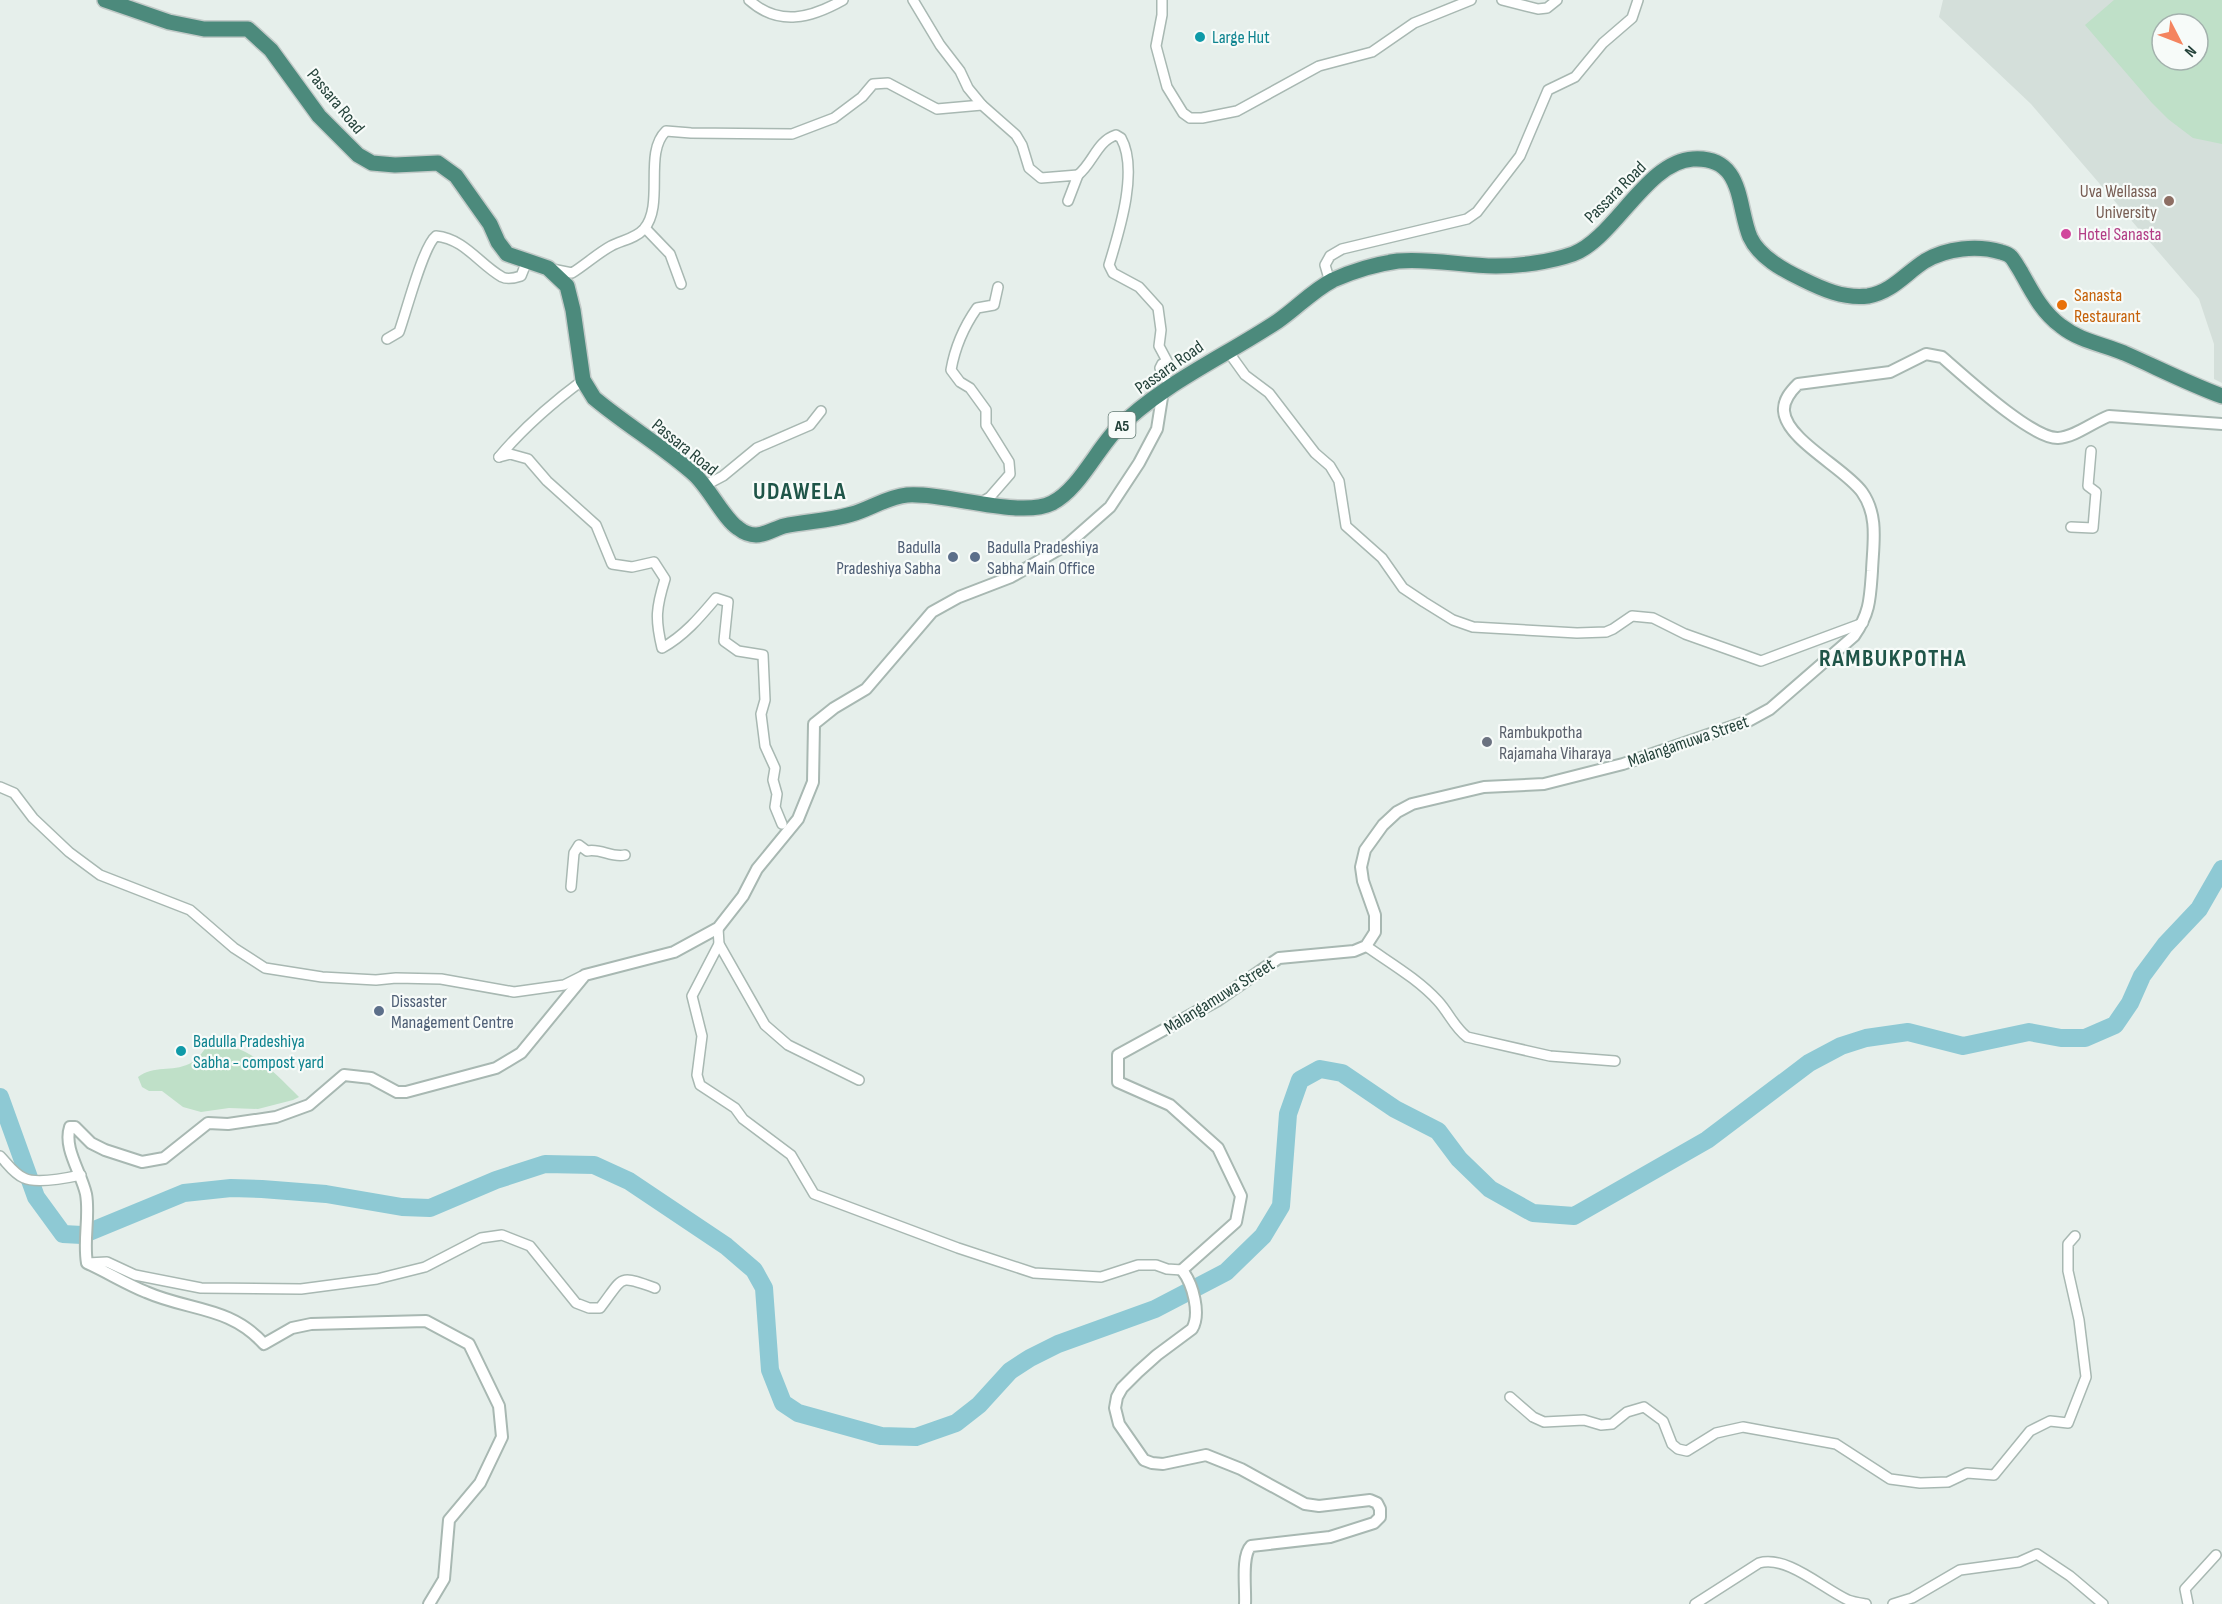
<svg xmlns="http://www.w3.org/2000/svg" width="2222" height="1604" viewBox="0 0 2222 1604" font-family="'Sofia Sans Condensed',sans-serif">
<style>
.built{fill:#d4dfda;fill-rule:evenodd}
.green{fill:#bfe0c8;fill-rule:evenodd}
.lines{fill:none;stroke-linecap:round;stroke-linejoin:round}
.river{stroke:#8ec9d4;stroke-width:18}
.minor-casing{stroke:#a8b8b2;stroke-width:12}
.tertiary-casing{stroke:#a8b8b2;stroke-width:14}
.trunk-casing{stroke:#c2cac8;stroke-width:18}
.minor{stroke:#fff;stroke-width:9}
.tertiary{stroke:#fff;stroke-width:10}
.trunk{stroke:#4c8a7c;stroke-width:15}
.culture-dot{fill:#0f9aa8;stroke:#f7fbf9;stroke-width:2}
.education-dot{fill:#8d6e63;stroke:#f7fbf9;stroke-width:2}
.hotel-dot{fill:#d1479c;stroke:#f7fbf9;stroke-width:2}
.food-dot{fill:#e8710a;stroke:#f7fbf9;stroke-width:2}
.service-dot{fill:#5c6f8a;stroke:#f7fbf9;stroke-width:2}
.worship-dot{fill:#6b7280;stroke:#f7fbf9;stroke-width:2}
.labels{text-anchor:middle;stroke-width:4.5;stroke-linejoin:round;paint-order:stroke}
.shield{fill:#f7fbf9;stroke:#637a73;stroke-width:1.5}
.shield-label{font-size:16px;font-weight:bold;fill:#24423a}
.culture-label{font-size:18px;fill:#0d838f;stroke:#f7fbf9;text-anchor:start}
.street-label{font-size:18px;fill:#24423a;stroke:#f7fbf9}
.education-label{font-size:18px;fill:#785e54;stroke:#f7fbf9;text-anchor:end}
.hotel-label{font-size:18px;fill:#b23c85;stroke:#f7fbf9;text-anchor:start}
.food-label{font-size:18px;fill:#c56008;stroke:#f7fbf9;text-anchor:start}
.service-label{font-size:18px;fill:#4e5e75;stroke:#f7fbf9;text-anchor:start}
.worship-label{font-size:18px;fill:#5b616d;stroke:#f7fbf9;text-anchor:start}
.district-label{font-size:24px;font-weight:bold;letter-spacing:1.5px;fill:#1f5548;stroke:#f7fbf9}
</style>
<rect width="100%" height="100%" fill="#e6efeb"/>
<path class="built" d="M1943,0H2222V383L2214,379V344L2199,299L2031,104L1939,17ZM2162,24H2198V60H2162Z"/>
<g class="green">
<path d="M2114,0H2222V144L2193,138L2168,119L2152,103L2085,25ZM2162,24H2198V60H2162Z"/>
<path d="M209,1043C248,1043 273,1071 299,1097L293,1100L258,1109L229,1108L201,1112L183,1107L162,1091H149L142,1087L138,1077C154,1065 172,1072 189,1064C198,1060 204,1050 209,1043Z"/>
</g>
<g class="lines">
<polyline class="river" points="0,1097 36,1197 63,1234 82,1235 184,1193 231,1188 262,1189 326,1194 402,1207 430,1208 496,1180 545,1164 594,1165 629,1181 726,1246 754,1270 764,1288 770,1370 783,1403 798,1413 881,1436 916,1437 956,1423 979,1405 1010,1371 1030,1358 1058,1344 1155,1309 1226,1272 1263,1236 1281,1206 1288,1114 1300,1080 1320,1069 1342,1073 1395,1109 1438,1131 1459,1159 1490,1189 1533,1213 1574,1216 1707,1140 1809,1063 1841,1046 1866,1038 1908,1032 1963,1046 2029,1032 2061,1038 2085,1038 2115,1025 2130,1003 2142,976 2165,945 2199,909 2222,869"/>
<g class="minor-casing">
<g id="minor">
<path d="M749,0C779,27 811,18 843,0"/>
<polyline points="913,0 940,45 960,71 968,88 982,105"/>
<polyline points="1162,0 1162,15 1156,46 1167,87 1183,113 1190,118 1202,118 1237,111 1319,66 1372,52 1414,23 1471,0"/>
<polyline points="1502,0 1538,9 1547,8 1557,0"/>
<path d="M1078,175C1093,163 1097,141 1116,135L1121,138C1139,170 1119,232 1109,265L1113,273L1139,287L1158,308L1161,330L1159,346L1167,361L1162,364L1160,368L1170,386"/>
<polyline points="645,228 670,254 681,284"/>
<path d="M552,269L572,273C585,265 598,253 611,246C622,240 635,239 644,229C665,204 643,153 666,131L691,133L792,134L834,118L862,97L873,84L888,83L937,109L982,105L1016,135L1022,145L1029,168L1041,178L1078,175L1068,201"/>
<polyline points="1330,282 1325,265 1330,256 1342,249 1467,219 1477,212 1520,156 1548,90 1575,77 1603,43 1632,18 1638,0"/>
<path d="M387,339L399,332C406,313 423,246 436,236C465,239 479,264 502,277C508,280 515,278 521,276L527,261"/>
<polyline points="1227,350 1245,375 1269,393 1315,453 1330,466 1339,481 1346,526 1382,558 1403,588 1424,602 1453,620 1473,627 1577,633 1606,632 1613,629 1632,616 1653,618 1685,634 1761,661 1863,623"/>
<path d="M499,457L510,454L528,459L547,481L596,525L612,564L632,567L654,562L665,579C656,608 655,619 662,648C684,636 700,617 716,598L728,602L724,641L738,651L763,655L765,700L761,714L765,746L775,768L773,780L777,794L775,807L782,824"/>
<path d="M499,457C524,427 552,403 583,380"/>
<polyline points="704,486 723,476 757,448 810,425 821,411"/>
<path d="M980,503L990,497L1010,474L1009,462L986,425V410L970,388L960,382L951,370C955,347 963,328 977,308L994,305L998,287"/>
<polyline points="2071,527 2093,528 2096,492 2088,486 2091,451"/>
<polyline points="0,787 14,793 33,818 69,852 100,875 190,910 234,948 265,968 322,977 376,980 396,978 441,979 514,992 564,985 582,976"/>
<path d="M571,887L574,853L579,845L587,851C601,848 611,858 625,855"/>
<polyline points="718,928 719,944 765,1025 788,1045 859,1080"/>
<polyline points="719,944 692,996 702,1036 697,1075 700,1085 735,1108 743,1119 791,1155 814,1194 958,1248 1034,1273 1101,1277 1138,1265 1156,1265 1167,1269 1182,1270"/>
<path d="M1366,946C1390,963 1418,979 1438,1001C1449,1013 1454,1027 1467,1037L1550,1056L1615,1061"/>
<path d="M0,1156C7,1163 14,1174 24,1178C36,1184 67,1178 81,1175"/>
<path d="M87,1263L107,1262L135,1275L201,1288L301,1289L377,1279L425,1267L481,1238L502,1235L530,1246L576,1303L589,1308H600C624,1277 617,1274 655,1288"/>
<polyline points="1510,1397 1533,1417 1544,1422 1584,1420 1601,1425 1612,1424 1627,1412 1644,1407 1663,1421 1672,1444 1678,1449 1687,1451 1716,1433 1743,1427 1836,1444 1890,1479 1920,1483 1948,1482 1967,1473 1994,1475 2030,1431 2050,1421 2068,1423 2086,1377 2079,1320 2068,1271 2068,1244 2075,1236"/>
<path d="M1695,1604L1759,1563C1787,1555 1822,1588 1848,1600C1853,1602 1860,1603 1866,1604"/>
<polyline points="1893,1604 1912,1598 1960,1570 2019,1562 2037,1554 2070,1576 2103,1604"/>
<polyline points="2188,1604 2185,1589 2216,1555"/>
</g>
</g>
<g class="tertiary-casing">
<g id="tertiary">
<path d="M429,1604L444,1579L449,1520L480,1483L502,1437L499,1406L469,1344L426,1321L311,1324L292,1328L264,1344C230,1306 189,1311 146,1292C126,1284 107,1272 87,1263C83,1240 90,1216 86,1194C81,1172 63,1148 70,1127H75L91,1143L105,1150L142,1162L164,1158L208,1123L228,1124L276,1117L309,1105L344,1075L371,1078L397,1092H406L496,1068L521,1053L585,975L674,952L718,928L743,896L757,869L798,819L813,782L814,724L834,708L866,689L932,612L959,597L1011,577L1068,544L1110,507L1139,463L1157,429L1163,391"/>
<path d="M1245,1604C1246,1589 1241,1556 1251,1546L1330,1537L1374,1523L1380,1517V1509L1377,1503L1370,1500L1319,1506L1305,1504L1241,1469L1206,1455L1163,1464L1152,1463L1144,1460L1119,1424L1115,1408L1117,1397L1122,1388L1138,1372L1157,1355L1192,1329C1201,1314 1193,1284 1182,1270L1236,1222L1241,1196L1218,1148L1170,1105L1118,1082V1055L1218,1000L1279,958L1354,951L1366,946L1375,932V915L1363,881L1361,867L1365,850L1383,825L1397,812L1412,804L1484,787L1544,784L1623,764L1748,721L1770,709L1854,636C1870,613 1870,599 1872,571C1873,544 1879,516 1862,492C1846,469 1786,440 1784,411C1783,400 1791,391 1798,384L1890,372L1926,354L1942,357C1964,376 2032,439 2058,438C2075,437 2093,422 2109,416L2222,424"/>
</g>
</g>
<g class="trunk-casing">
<path id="trunk" d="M105,0L169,22L204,29H248L271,50L319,116L358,155L372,163L395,165L438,163L456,176L490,224L498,242L507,254L548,268L567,286L573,310L583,380L594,398C626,425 664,447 695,475C709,488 725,520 738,528C743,532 750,535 756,535C765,535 776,528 784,526C806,521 830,521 852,514C870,509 887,497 907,495C945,492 1020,519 1052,503C1078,490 1096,451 1116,430C1163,383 1224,357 1278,321C1297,308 1312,291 1333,280C1353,271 1376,264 1398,261C1431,258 1463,266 1496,266C1520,266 1550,262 1573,254C1614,239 1647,161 1693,159C1744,156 1737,206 1750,237C1759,257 1783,270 1802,279C1822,289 1844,299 1868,296C1892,292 1906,273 1925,261C1947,248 1977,245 2001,252C2004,253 2008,254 2010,256C2013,258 2019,269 2021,272C2032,292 2042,312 2061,326C2080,341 2102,344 2124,353C2156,367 2189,384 2222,396"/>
</g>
<use href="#minor" class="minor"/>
<use href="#tertiary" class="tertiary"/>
<use href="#trunk" class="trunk"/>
</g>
<g class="culture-dot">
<circle cx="1200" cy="37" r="6"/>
<circle cx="181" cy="1051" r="6"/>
</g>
<circle class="education-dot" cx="2169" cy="201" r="6"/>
<circle class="hotel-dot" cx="2066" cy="234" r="6"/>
<circle class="food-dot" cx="2062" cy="305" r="6"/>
<g class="service-dot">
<circle cx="953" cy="557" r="6"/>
<circle cx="975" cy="557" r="6"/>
<circle cx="379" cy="1011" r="6"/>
</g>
<circle class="worship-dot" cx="1487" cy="742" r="6"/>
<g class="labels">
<rect class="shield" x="1108.5" y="412" width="27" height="26" rx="4.5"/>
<g class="shield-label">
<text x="1122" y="431">A5</text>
</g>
<g class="culture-label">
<text x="1212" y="43">Large Hut</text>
<text x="193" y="1047">Badulla Pradeshiya<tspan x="193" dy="21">Sabha - compost yard</tspan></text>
</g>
<g class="street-label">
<text transform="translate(336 101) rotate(50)" y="6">Passara Road</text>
<text transform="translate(1615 192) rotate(-45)" y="6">Passara Road</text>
<text transform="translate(1169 367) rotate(-35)" y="6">Passara Road</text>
<text transform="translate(685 447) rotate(39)" y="6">Passara Road</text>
<text transform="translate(1688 741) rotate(-19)" y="6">Malangamuwa Street</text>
<text transform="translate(1219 996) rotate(-32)" y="6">Malangamuwa Street</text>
</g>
<g class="education-label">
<text x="2157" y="197">Uva Wellassa<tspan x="2157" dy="21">University</tspan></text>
</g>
<g class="hotel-label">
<text x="2078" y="240">Hotel Sanasta</text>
</g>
<g class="food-label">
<text x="2074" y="301">Sanasta<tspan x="2074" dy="21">Restaurant</tspan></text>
</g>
<g class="service-label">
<text x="941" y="553" text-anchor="end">Badulla<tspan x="941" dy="21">Pradeshiya Sabha</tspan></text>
<text x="987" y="553">Badulla Pradeshiya<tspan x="987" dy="21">Sabha Main Office</tspan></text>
<text x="391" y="1007">Dissaster<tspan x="391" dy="21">Management Centre</tspan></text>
</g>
<g class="worship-label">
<text x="1499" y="738">Rambukpotha<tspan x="1499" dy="21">Rajamaha Viharaya</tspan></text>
</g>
<g class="district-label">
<text x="800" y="499">UDAWELA</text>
<text x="1893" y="666">RAMBUKPOTHA</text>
</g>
</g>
<g transform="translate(2180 42) rotate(132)"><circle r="28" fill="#f7fbf9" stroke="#a3b1ad" stroke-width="1.5"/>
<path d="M0-4.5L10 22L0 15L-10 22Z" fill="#f4845f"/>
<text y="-9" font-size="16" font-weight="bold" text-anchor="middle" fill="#24423a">N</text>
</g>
</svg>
